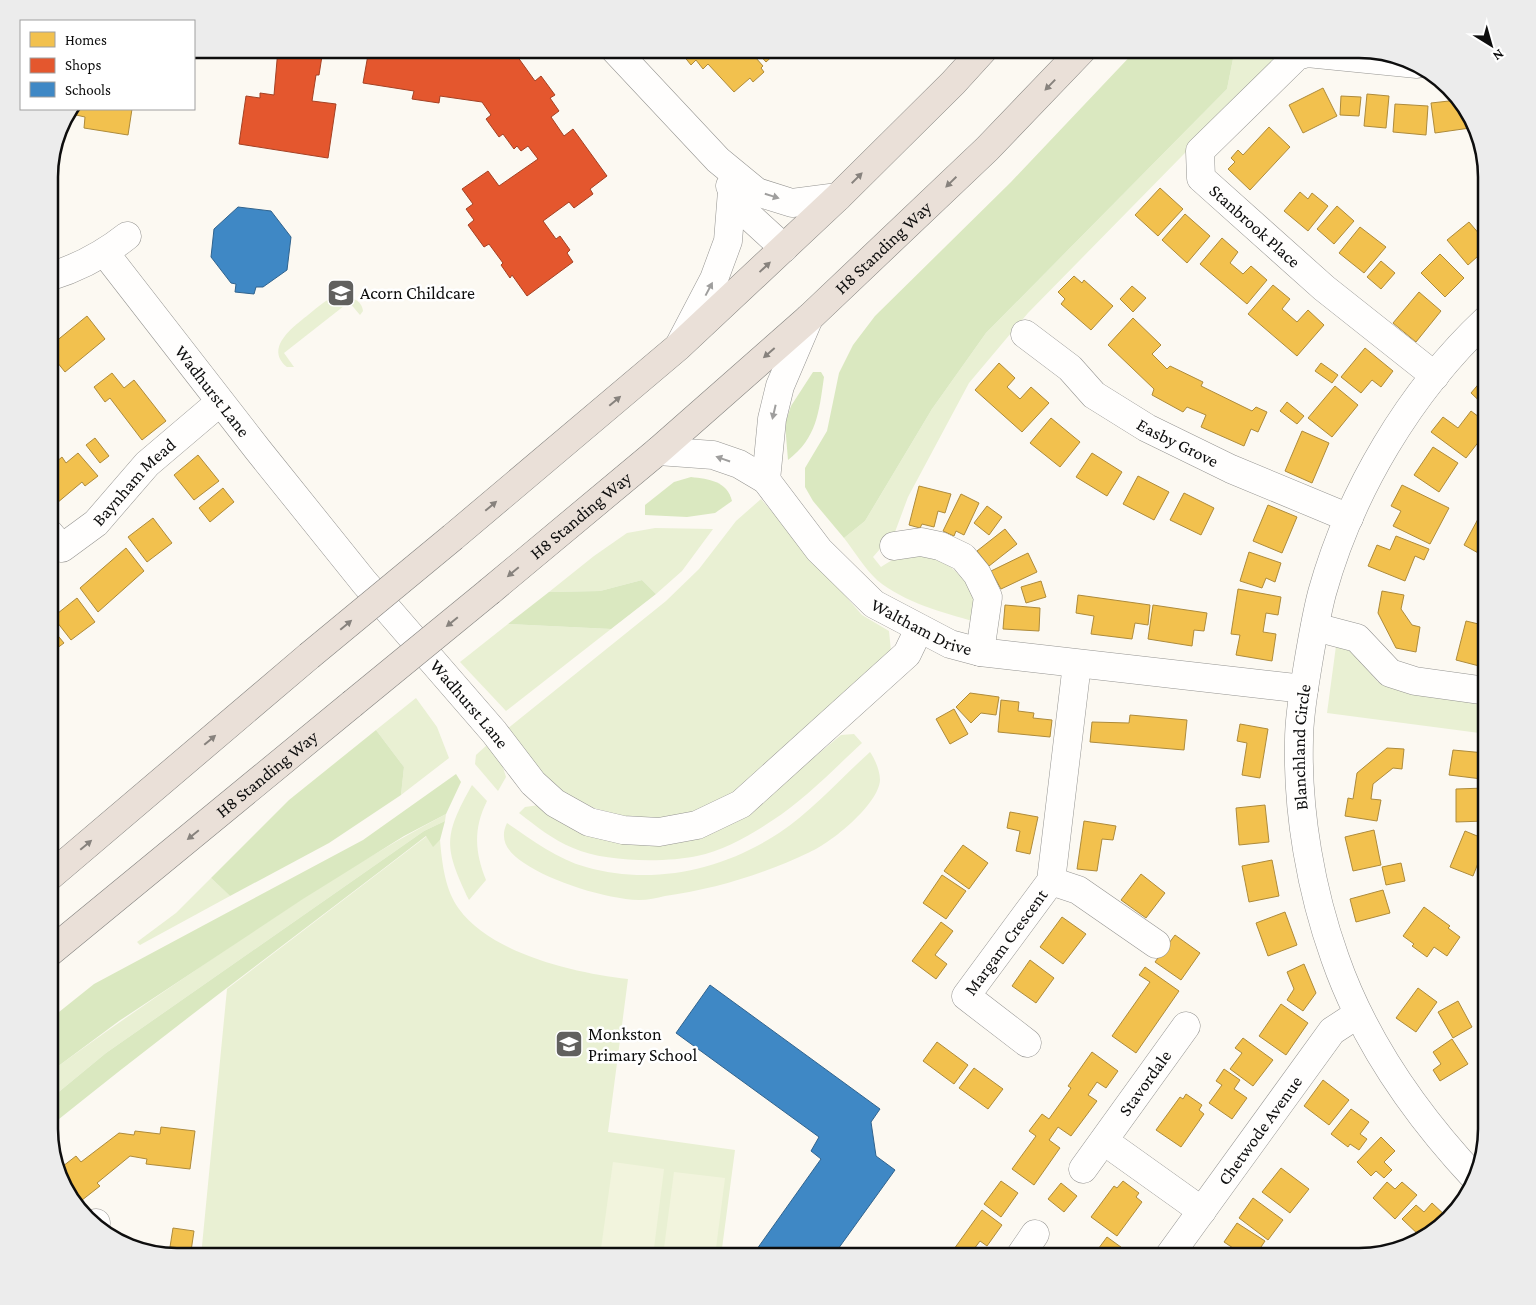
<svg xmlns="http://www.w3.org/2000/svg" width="1536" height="1305" viewBox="0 0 1536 1305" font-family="'Crimson Pro',serif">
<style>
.green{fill:#e9f0d3}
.forest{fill:#dae8c0}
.pitch{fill:#f2f4dd}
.homes{fill:#f2c14e;stroke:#ae8b3b}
.shops{fill:#e4572e;stroke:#a44124}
.schools{fill:#3f88c5;stroke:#30638e}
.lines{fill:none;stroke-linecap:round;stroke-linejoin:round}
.minor-casing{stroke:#959491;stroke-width:29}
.trunk-casing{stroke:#82817e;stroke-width:29}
.minor{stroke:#fffefd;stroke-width:28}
.trunk{stroke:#eae0d8;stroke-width:28}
.trunk-bridge-casing{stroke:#82817e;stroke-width:29;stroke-linecap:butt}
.trunk-bridge{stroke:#eae0d8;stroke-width:28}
.oneway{fill:#87827d}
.oneway2{fill:#9f9e9d}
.labels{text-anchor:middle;stroke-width:5;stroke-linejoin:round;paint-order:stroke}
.street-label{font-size:18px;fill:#0e0e0e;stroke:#fff}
.poi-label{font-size:18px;fill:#0e0e0e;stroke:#fff;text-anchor:start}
.rim{fill:none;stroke:#0e0e0e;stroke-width:2.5}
</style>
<rect width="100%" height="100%" fill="#fcf9f2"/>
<g class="green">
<path d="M1235,49H1287L1028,313L969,383L908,497L895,532L873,557L881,567C890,561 901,554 913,553C936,551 969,576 974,599C976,606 975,615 976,622C942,612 905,603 877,580C865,569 854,551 844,538L865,521L932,409L986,333L1227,89Z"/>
<path d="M341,295C351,297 362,300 363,311L360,315L349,302L284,353L294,367H287C264,348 293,327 308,315C318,307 328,297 341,295Z"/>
<polygon points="761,499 862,615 889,631 891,651 730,802 662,821 626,817 594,808 564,793 539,770 507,729 666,601 699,569 736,521"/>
<polygon points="655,528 713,529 682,571 656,594 642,580 600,591 549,592 594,556 627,533"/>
<polygon points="508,624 611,629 506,711 460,662"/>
<polygon points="1336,646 1350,648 1378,682 1487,698 1487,734 1327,713"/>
<polygon points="416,698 437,727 449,758 401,795 404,767 376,730"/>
<path d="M854,734L862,743C835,768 803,801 773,820C751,835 723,851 697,856C664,863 604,862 573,848C553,840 536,826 519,813L525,807L539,805L578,828L752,809L841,735Z"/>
<polygon points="487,745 501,761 506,777 498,791 475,764 476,755"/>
<path d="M870,752C875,759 880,771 880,780C879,804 831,843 810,852C764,874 716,889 665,896C657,898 648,900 639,900C606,899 552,882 524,863C510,854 498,841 507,823C532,840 557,859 586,867C652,886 723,870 779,833C812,811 840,779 870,752Z"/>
<path d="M472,785L487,801C473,829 475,852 486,880L469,900C444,847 443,837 472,785Z"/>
<path d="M446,814L445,821L424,831L106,1053L49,1100V1073C111,1027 175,984 239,941C306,896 374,852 446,814Z"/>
<path d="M427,836L433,846L440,840C442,863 445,890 459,909C492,954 575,973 628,979L608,1132L735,1150L721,1256H201L227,989Z"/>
<polygon points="211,878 230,896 140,945 137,942 176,913"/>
</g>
<g class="forest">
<polygon points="1137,49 1235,49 1227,89 986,333 932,409 865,521 844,538 813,501 805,487 805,468 827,431 839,373 853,345 875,316 1011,182"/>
<path d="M813,372H821L824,377C819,412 817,438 788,460L785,424L791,406Z"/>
<path d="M691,477C709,479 727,481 732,501L715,513L687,517L645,515V505L674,482Z"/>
<polygon points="642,580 656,594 611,629 508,624 549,592 600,591"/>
<polygon points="376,730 404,767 401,795 329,843 230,896 211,878 289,800"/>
<polygon points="456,774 461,782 446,814 404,836 303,899 119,1021 49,1073 49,1020 94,984 363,840"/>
<path d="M445,821L440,840L433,847L426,836C300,933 173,1027 49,1127V1100L106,1053L424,831Z"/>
</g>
<g class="pitch">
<polygon points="613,1162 664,1169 653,1256 600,1256"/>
<polygon points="674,1172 725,1178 715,1256 663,1256"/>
</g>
<g class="homes">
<polygon points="690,49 723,49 729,56 736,49 748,49 763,66 761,68 764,72 753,82 750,78 734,92 708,64 703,69 696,60 691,65 683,55"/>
<polygon points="761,49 776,49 778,51 766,62 757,52"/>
<polygon points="1323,88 1337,116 1303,133 1289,105"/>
<polygon points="1367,94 1389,96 1386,128 1364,126"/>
<polygon points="1341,96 1361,97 1359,116 1340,115"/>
<polygon points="1458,100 1468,115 1470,128 1435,133 1431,103"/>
<polygon points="1395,104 1428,106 1426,135 1393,132"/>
<polygon points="70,109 132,109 128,135 84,128 85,117 67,113"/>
<polygon points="1269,127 1290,147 1250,190 1228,169 1235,162 1231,158 1238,150 1243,155"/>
<polygon points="1160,188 1183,209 1158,236 1135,215"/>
<polygon points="1300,192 1308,199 1312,193 1328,206 1308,231 1284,211"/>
<polygon points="1337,206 1354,221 1334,244 1317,229"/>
<polygon points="1487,210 1487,228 1479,216"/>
<polygon points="1185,214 1210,236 1187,263 1162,240"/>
<polygon points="1469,222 1487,243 1487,248 1468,265 1447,240"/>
<polygon points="1360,227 1386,247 1364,273 1339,253"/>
<polygon points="1222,238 1238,252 1230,263 1243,274 1251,266 1267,280 1247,304 1200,264"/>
<polygon points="1440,254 1464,278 1445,297 1421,273"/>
<polygon points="1381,261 1395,273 1381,289 1367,277"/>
<polygon points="1074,276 1082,283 1084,280 1113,306 1091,330 1061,304 1065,299 1058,292"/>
<polygon points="1273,285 1290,299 1282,309 1297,322 1308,310 1324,325 1297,356 1248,314"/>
<polygon points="1132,286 1146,298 1133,312 1120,299"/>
<polygon points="1419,292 1441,311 1416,342 1393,323"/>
<polygon points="87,316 105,339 65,372 49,352 49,347"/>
<polygon points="1133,318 1161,345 1152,354 1167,369 1170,366 1203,382 1201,386 1252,411 1256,407 1267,412 1258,432 1251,429 1244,446 1201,427 1206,415 1187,407 1183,412 1152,395 1154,389 1108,345"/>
<polygon points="1365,348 1393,371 1381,387 1372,380 1361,393 1341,377"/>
<polygon points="999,363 1015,378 1007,387 1020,399 1031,387 1049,403 1022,432 975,390"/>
<polygon points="1321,363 1338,375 1332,383 1315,371"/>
<polygon points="112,373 124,388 134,380 166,421 142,440 110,398 105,402 94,387"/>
<polygon points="1487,374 1487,408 1471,393"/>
<polygon points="1335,386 1358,405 1332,437 1308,418"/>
<polygon points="1287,402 1304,416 1297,424 1280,411"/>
<polygon points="1471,411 1487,423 1487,431 1466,458 1431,432 1443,417 1458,428"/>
<polygon points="1051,418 1080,442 1060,467 1030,443"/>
<polygon points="1302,431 1329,443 1312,483 1285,471"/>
<polygon points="95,438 109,456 100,463 86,445"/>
<polygon points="1433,447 1458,463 1439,492 1414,475"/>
<polygon points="78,453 98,476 85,486 82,482 57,503 49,493 49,468 62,457 66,463"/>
<polygon points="1092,453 1122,472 1107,496 1076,477"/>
<polygon points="198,455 219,481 194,500 174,475"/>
<polygon points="1138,476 1169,492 1154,520 1123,504"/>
<polygon points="1402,485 1449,508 1430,544 1393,526 1401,511 1391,506"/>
<polygon points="919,486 951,494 945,513 938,511 934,527 922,524 920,528 909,525"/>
<polygon points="223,488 234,502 210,522 199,508"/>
<polygon points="1184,493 1214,508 1201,535 1170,520"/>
<polygon points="961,494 979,503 964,535 956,531 954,536 943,531"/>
<polygon points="1268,505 1297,517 1282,553 1253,541"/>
<polygon points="987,506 1002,517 989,535 974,523"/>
<polygon points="153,518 172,543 147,562 128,537"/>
<polygon points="1478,519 1487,524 1487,542 1480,554 1464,545"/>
<polygon points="1005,529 1017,544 989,566 977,551"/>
<polygon points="1396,536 1429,549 1424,560 1415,556 1405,581 1368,566 1377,545 1390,550"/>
<polygon points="126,548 144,571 98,612 80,588"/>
<polygon points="1249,552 1281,563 1275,582 1266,578 1262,588 1240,581"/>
<polygon points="1028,553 1037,572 1001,589 991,571"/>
<polygon points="1041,581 1046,597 1026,603 1021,587"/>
<polygon points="1238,589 1281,597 1278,615 1266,613 1263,632 1276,634 1272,661 1236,655 1240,635 1231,634"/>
<polygon points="1382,591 1404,595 1401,609 1412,625 1420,627 1416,652 1396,648 1378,613"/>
<polygon points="1078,595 1150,605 1148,625 1135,623 1132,639 1091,634 1094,616 1076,613"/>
<polygon points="77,598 95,622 71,640 53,617"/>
<polygon points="1005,605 1040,608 1039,631 1003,629"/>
<polygon points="1153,605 1207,613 1204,631 1194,630 1192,646 1148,639"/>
<polygon points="1466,621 1487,626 1487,668 1456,660"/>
<polygon points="49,625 64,643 49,654"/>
<polygon points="970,693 999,697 996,715 981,713 971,723 956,707"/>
<polygon points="1001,700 1019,702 1018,711 1034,713 1033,718 1052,720 1050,737 998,732"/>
<polygon points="954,709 968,734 950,744 936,719"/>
<polygon points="1130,715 1187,720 1184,750 1090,742 1092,722 1129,723"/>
<polygon points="1240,724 1268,729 1260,778 1242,775 1247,743 1237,741"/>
<polygon points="1387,748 1404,749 1402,769 1393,768 1373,784 1371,799 1381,800 1377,821 1345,816 1348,798 1353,799 1357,773"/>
<polygon points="1453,750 1485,753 1482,779 1449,775"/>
<polygon points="1485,788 1485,821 1456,822 1456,789"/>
<polygon points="1265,805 1269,842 1239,845 1236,808"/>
<polygon points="1010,812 1038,817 1030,854 1016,851 1020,831 1007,828"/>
<polygon points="1084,821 1116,826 1113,840 1102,839 1097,871 1077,869"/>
<polygon points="1374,830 1381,865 1353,871 1345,837"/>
<polygon points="1465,831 1487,840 1473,876 1450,867"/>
<polygon points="963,845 988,863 969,889 944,871"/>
<polygon points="1272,860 1279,896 1249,902 1242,866"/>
<polygon points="1401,863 1405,881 1386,885 1382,867"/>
<polygon points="1141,874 1165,893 1146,918 1121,900"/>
<polygon points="942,875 966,891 946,919 923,903"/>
<polygon points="1383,890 1390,913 1356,922 1350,899"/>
<polygon points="1424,907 1450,926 1448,928 1460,937 1447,956 1434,947 1427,957 1412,946 1414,944 1403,936"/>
<polygon points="1285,912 1297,945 1268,956 1256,923"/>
<polygon points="1062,917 1086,934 1063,964 1040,947"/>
<polygon points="941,922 953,931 935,955 947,964 936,979 912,961"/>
<polygon points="1175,935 1200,953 1181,980 1155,962"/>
<polygon points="1030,960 1054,978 1036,1003 1012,986"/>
<polygon points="1304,964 1316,993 1303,1011 1287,1000 1294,989 1287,972"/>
<polygon points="1145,967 1179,991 1136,1053 1112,1036 1150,982 1139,975"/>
<polygon points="1418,988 1437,1002 1416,1032 1396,1018"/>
<polygon points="1458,1001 1472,1027 1453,1038 1438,1012"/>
<polygon points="1281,1004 1308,1023 1286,1055 1259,1036"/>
<polygon points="1243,1038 1273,1060 1253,1086 1230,1069 1242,1053 1235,1048"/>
<polygon points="1452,1039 1468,1064 1440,1081 1433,1070 1441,1064 1433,1052"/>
<polygon points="937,1042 968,1065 954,1084 923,1061"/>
<polygon points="1092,1052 1118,1071 1106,1088 1097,1082 1088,1095 1097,1101 1071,1136 1058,1127 1049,1140 1060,1148 1034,1185 1012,1169 1036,1136 1029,1131 1042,1114 1049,1119 1071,1088 1068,1086"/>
<polygon points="974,1068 1003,1089 988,1109 959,1088"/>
<polygon points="1224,1069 1240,1080 1234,1089 1247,1098 1232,1119 1209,1103 1222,1085 1216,1081"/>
<polygon points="1323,1080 1349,1100 1329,1125 1304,1106"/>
<polygon points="1186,1094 1202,1105 1199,1110 1204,1114 1181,1147 1156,1130 1180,1097 1183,1099"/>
<polygon points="1351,1109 1369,1122 1360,1134 1367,1139 1359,1150 1350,1144 1348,1147 1331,1134"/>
<polygon points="1487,1119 1487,1129 1486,1136 1479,1130"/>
<polygon points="161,1127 195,1131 190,1169 146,1164 147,1159 130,1156 97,1183 100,1186 77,1204 62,1185 58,1170 76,1156 81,1162 119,1133 134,1135 135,1131 160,1134"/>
<polygon points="1381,1137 1395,1151 1384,1162 1392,1170 1384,1178 1376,1171 1371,1176 1357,1162"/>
<polygon points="1281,1168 1309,1189 1290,1213 1262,1192"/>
<polygon points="1001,1181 1018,1193 1001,1217 984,1204"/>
<polygon points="1123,1181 1139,1193 1136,1197 1142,1202 1117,1236 1091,1217 1114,1186 1117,1188"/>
<polygon points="1387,1182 1395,1189 1402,1182 1417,1195 1395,1219 1373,1198"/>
<polygon points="1061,1183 1077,1196 1064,1212 1048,1199"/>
<polygon points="1253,1198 1283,1220 1268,1240 1239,1218"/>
<polygon points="1432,1203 1447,1217 1421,1237 1402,1219 1416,1205 1424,1212"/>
<polygon points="982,1210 1002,1225 987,1246 980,1241 971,1253 975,1256 949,1256"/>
<polygon points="1237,1223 1265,1241 1255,1256 1245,1256 1224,1242"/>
<polygon points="173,1228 194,1231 191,1251 170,1247"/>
<polygon points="1107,1237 1125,1250 1120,1256 1093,1256"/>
</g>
<g class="shops">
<polygon points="278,49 318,49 317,55 322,56 319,75 316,75 312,101 336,104 328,158 239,144 246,96 260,98 260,93 274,95"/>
<polygon points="369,49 512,49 535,81 541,76 555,95 550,98 559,111 551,117 564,136 573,129 607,176 590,189 593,194 574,208 569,202 543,221 556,239 560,236 570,250 567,253 573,262 527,296 512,275 510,278 501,265 503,263 489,244 484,247 468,225 474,220 466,209 473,204 462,189 488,171 499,186 538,159 528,146 521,151 517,146 514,149 503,134 499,137 486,119 491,115 482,102 440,96 439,103 412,99 414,91 363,83"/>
</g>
<g class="schools">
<polygon points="238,207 271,211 291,237 287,270 263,287 256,287 254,294 235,292 236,284 231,283 211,257 214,229"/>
<polygon points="710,985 880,1109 871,1122 876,1156 895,1170 833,1256 752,1256 821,1159 811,1151 819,1137 676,1033"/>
</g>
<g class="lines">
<g class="minor-casing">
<g id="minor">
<polyline points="614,49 718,160 757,192 792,203 838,197"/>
<path id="s1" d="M1417,64L1307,53L1297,56L1200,151L1201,178L1324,288L1435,376"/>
<polyline points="730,186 750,217 784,248"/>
<path id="s2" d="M105,253L258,450L364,582L494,732L533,783L555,803L589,822L623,830L659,832L697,825L741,804L907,654L919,629"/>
<path d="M49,277C78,268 103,255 127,236"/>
<path id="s3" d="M1025,334L1070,368L1094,395L1147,428L1231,469L1349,518"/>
<polyline points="680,344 714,279 728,241 732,191"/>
<path id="s4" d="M658,451L713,455L739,464L766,480L819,550L874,604L950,644L980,652L1304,689"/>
<polyline points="766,480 772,419 780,386 809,318"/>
<path id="s5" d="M49,533L62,548L96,523L147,464L220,402"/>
<polyline points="894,546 921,542 940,546 963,557 977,574 988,597 980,652"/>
<polyline points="1315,627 1357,638 1390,673 1415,681 1487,691"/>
<polyline points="1051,881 1078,890 1156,944"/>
<path id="s6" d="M1027,1043L966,996L1051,881L1077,664"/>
<polyline points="1104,1141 1202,1211"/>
<path id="s7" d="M1083,1169L1186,1026"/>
<path id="s8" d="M1476,1179C1416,1115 1364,1041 1335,958C1311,891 1297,812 1299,740C1299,715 1304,689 1308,664C1312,640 1316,616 1322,593C1350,492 1410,391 1487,319"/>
<polyline points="94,1226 96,1223"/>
<polyline points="1020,1256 1035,1234"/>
<path id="s9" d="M1169,1256L1332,1031L1358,1014"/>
</g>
</g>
<g class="trunk-casing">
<g id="trunk">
<polyline points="453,537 678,347 838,197 953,83 984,49"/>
<path id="s10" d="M490,591L658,451L809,318L987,149L1083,49"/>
<polyline points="49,877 309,656"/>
<path id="s11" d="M49,953L352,704"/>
</g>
</g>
<use href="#minor" class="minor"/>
<use href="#trunk" class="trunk"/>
<g class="trunk-bridge-casing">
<g id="trunk-bridge">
<polyline points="309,656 453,537"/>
<polyline points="352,704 490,591"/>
</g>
</g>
<use href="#trunk-bridge" class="trunk-bridge"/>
</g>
<defs><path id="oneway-solid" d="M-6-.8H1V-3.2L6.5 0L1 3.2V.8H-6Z" transform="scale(1.25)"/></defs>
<g class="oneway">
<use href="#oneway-solid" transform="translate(1050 85) rotate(134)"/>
<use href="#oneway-solid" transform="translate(857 178) rotate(-45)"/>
<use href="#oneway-solid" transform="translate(951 182) rotate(136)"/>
<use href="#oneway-solid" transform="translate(765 267) rotate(-43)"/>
<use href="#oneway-solid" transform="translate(769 353) rotate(139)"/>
<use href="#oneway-solid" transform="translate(615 401) rotate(-40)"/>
<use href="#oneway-solid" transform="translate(491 506) rotate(-40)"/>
<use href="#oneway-solid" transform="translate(513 572) rotate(140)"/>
<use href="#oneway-solid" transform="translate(452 622) rotate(141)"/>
<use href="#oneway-solid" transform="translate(346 625) rotate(-40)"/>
<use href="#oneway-solid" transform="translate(210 740) rotate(-40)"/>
<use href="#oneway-solid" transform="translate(193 835) rotate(141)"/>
<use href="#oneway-solid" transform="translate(86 845) rotate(-40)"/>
</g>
<g class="oneway2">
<use href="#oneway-solid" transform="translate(772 196) rotate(17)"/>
<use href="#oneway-solid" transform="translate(709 289) rotate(-62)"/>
<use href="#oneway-solid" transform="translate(774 412) rotate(103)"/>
<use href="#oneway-solid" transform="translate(723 459) rotate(-161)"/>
</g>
<defs>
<g id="school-square" transform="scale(1.4375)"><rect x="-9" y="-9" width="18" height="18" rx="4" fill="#61605e" stroke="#fff"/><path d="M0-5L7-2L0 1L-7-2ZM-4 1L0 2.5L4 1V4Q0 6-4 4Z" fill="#fff"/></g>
</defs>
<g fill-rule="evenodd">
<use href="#school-square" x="341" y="293"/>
<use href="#school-square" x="569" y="1044"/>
</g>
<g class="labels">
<g class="street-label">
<text dy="6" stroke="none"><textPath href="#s1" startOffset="356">Stanbrook Place</textPath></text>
<text dy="6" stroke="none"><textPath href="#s10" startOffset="522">H8 Standing Way</textPath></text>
<text dy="6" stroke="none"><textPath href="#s2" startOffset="175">Wadhurst Lane</textPath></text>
<text dy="6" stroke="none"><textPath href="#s3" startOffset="189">Easby Grove</textPath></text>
<text dy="6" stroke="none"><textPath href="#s5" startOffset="118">Baynham Mead</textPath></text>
<text dy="6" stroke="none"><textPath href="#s10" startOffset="118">H8 Standing Way</textPath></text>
<text dy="6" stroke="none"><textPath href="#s4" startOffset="332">Waltham Drive</textPath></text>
<text dy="6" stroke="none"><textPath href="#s2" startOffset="580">Wadhurst Lane</textPath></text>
<text dy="6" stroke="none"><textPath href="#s8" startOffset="479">Blanchland Circle</textPath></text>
<text dy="6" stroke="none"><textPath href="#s11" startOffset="282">H8 Standing Way</textPath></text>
<text dy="6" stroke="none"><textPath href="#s6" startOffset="144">Margam Crescent</textPath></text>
<text dy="6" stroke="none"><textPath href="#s7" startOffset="106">Stavordale</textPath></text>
<text dy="6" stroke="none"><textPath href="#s9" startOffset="155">Chetwode Avenue</textPath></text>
</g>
<g class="poi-label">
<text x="360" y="299">Acorn Childcare</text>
<text x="588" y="1040">Monkston<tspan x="588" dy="21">Primary School</tspan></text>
</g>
</g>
<path d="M0 0H1536V1305H0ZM177 58H1359A119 119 0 0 1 1478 177V1129A119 119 0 0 1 1359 1248H177A119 119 0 0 1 58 1129V177A119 119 0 0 1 177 58Z" fill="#ececec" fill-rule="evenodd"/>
<path class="rim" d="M177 58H1359A119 119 0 0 1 1478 177V1129A119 119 0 0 1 1359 1248H177A119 119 0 0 1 58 1129V177A119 119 0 0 1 177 58Z"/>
<rect x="20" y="20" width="175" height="90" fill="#ffffff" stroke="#9f9f9f"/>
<rect x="30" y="32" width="25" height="15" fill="#f2c14e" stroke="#9f9f9f"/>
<text x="65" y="45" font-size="15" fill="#0e0e0e">Homes</text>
<rect x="30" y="58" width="25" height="15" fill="#e4572e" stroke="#9f9f9f"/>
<text x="65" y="70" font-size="15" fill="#0e0e0e">Shops</text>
<rect x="30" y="82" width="25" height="15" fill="#3f88c5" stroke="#9f9f9f"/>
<text x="65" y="95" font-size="15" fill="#0e0e0e">Schools</text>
<g transform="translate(1491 45) rotate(143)" stroke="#ffffff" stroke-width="4" paint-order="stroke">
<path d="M0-4L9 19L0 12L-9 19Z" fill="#0e0e0e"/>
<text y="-8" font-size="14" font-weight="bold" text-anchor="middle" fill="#0e0e0e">N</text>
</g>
</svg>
